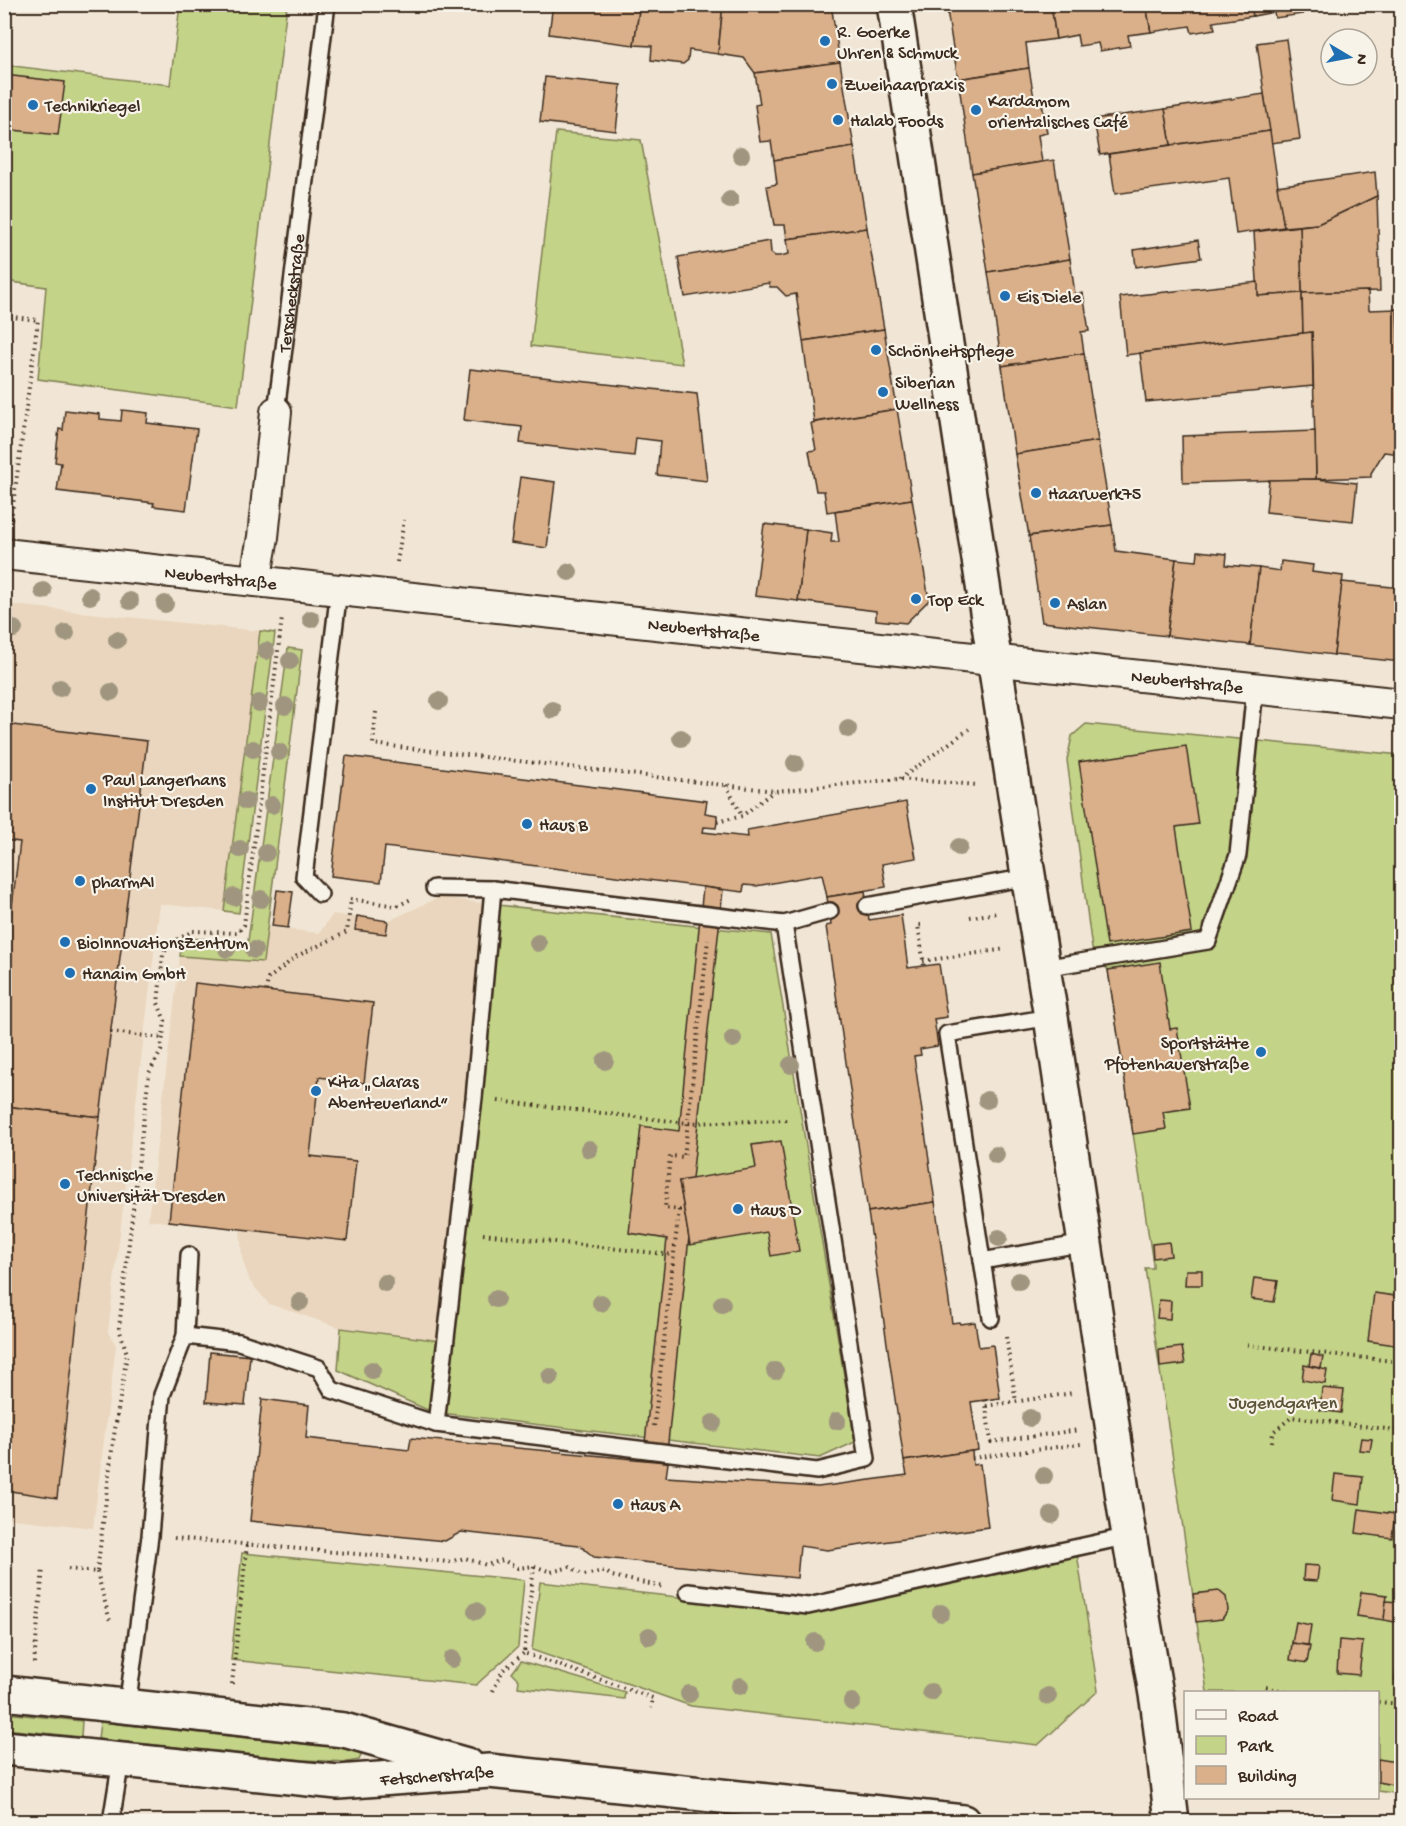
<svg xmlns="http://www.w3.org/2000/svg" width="1406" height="1826" viewBox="0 0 1406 1826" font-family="'Gochi Hand',sans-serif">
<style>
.built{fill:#ead6be}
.green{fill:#c3d388;stroke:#7f7e53;stroke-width:1.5}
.building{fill:#d9b08a;stroke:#3b2a1e;stroke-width:1.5}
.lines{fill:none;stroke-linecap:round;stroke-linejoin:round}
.service-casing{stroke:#3b2a1e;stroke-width:20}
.minor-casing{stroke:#3b2a1e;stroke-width:34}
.tertiary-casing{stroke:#3b2a1e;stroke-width:38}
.secondary-casing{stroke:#3b2a1e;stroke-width:38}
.path{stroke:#3b2a1e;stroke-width:4;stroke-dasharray:1.5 4.5;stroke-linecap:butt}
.service{stroke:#f7f3e8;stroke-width:15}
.minor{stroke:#f7f3e8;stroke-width:30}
.tertiary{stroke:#f7f3e8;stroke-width:33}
.secondary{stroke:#f7f3e8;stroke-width:33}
.tree{fill:#a0967f}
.poi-dot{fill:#1f6fb2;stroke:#f7f3e8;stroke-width:2}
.labels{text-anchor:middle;stroke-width:4.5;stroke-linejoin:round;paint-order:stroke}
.poi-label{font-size:18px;fill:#3b2a1e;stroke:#f7f3e8;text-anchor:start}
.street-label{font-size:18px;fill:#3b2a1e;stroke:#f7f3e8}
.park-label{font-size:18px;fill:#5d5438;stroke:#f7f3e8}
</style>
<rect width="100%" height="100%" fill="#f1e6d5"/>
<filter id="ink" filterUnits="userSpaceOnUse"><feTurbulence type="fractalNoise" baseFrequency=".0167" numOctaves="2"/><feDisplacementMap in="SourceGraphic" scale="12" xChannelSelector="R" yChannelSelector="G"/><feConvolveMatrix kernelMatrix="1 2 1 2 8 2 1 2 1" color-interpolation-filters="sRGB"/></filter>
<g filter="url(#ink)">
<g class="built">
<polygon points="5,604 260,631 224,911 160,904 108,1332 116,1345 93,1528 5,1518"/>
<polygon points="440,897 488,904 441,1341 341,1328 269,1304 250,1282 242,1258 240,1229 148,1220 180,956 263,962 268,927 319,933 333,914 388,921"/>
</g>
<g class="green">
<polygon points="180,5 287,5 238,406 38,379 46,287 5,281 5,65 170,85"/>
<polygon points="556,132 641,140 682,364 531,346"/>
<polygon points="260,631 275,633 239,913 224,911"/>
<polygon points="288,648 302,650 263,962 180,956 183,938 248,941"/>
<polygon points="1086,724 1401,755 1401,1794 1378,1791 1378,1692 1207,1692 1145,1268 1153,1268 1153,1264 1108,970 1092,949 1067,760 1072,736"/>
<polygon points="488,904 771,934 855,1442 820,1458 432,1412 338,1370 341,1328 441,1341"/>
<polygon points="242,1553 524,1580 518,1647 476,1685 231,1660"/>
<polygon points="1077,1553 1098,1691 1038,1745 691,1706 532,1650 540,1582 817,1612"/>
<polygon points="521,1661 625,1692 624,1699 518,1687 519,1680 512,1673"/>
<polygon points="5,1713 82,1721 81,1737 5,1729"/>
<polygon points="100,1722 358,1750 361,1755 359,1760 348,1762 304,1760 98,1739"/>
</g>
<g class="building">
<polygon points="553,4 640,4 634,45 549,34"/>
<polygon points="640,4 723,4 718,54 689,50 688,60 683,64 651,60 652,46 634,45"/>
<polygon points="723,4 831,4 840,62 755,73 744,58 718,54"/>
<polygon points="946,4 1051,4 1056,39 1026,43 1029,68 958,79"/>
<polygon points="1051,4 1146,4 1151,32 1128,35 1130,46 1100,51 1098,43 1079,46 1077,35 1056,39"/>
<polygon points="1146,4 1251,4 1253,16 1213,22 1215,29 1192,33 1190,26 1151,32"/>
<polygon points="1251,4 1316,4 1301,7 1303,14 1275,18 1274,12 1253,16"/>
<polygon points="1286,39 1300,139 1271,143 1257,43"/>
<polygon points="840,62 854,147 774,160 771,141 760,142 755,105 760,104 755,73"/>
<polygon points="1029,68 1035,104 1042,103 1047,133 1038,135 1042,162 972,173 958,79"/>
<polygon points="4,75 65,82 58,135 4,129"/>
<polygon points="545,77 621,85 616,131 540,122"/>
<polygon points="1264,94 1270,131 1171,145 1165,109"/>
<polygon points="1165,109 1171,145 1100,155 1094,119"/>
<polygon points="1270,131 1284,227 1236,234 1229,178 1115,194 1109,154"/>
<polygon points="854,147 867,228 787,239 785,225 774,225 767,186 777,184 774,160"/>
<polygon points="1054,160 1070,259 988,272 972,173"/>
<polygon points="1375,172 1377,196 1318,224 1284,227 1277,186"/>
<polygon points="1377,196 1380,291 1302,293 1300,226 1318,224"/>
<polygon points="1300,226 1302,293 1258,296 1254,232"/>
<polygon points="867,228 884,329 803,341 796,294 786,296 777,287 770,287 769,283 685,297 678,257 770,241 771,253 775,256 780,256 789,254 787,239"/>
<polygon points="1198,240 1201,258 1136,267 1134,250"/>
<polygon points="1070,259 1075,294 1083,293 1089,331 1081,332 1084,353 1002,366 988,272"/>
<polygon points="1258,282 1258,296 1302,293 1303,333 1126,355 1120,297"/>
<polygon points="1368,291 1369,310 1397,309 1402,454 1384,452 1371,473 1371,477 1316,479 1312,332 1303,333 1302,293"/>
<polygon points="884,329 897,409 814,422 803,341"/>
<polygon points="1312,332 1313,386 1146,402 1140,353"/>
<polygon points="1084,353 1098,441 1015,454 1002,366"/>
<polygon points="470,369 697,394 707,481 657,475 660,441 636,438 634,456 520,443 522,427 464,420"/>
<polygon points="897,409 912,499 827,512 824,491 816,491 809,451 816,450 811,423"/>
<polygon points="65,410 100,414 100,419 121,421 122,410 148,413 147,423 197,429 186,510 153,506 154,503 57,491 61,463 55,462 59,429 63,430"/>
<polygon points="1315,431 1316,479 1183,483 1182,436"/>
<polygon points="1098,441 1112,525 1029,536 1015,454"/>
<polygon points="520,477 555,482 547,548 511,543"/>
<polygon points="1316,479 1357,483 1353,521 1266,512 1269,480"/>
<polygon points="912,499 929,600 906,623 876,620 876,611 798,601 806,529 832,533 831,542 839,542 835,511"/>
<polygon points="764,524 806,529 798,601 755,596"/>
<polygon points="1112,525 1116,551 1176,559 1167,636 1042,622 1029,536"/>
<polygon points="1198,551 1227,554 1226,565 1259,568 1250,645 1167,636 1176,559 1197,561"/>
<polygon points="1281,561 1313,565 1312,572 1343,576 1334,655 1250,645 1259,568 1280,571"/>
<polygon points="1342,582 1402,588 1402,662 1334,655"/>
<polygon points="4,724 147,741 100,1117 4,1106 4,970 20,842 4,840"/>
<polygon points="1186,746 1198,824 1176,827 1192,932 1107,945 1079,762"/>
<polygon points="346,756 707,801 705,813 717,815 717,822 716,828 704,827 703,832 748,837 747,830 906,802 916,858 882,864 886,887 827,897 822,874 756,886 744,885 743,892 385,847 381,882 331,876"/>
<polygon points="703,887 723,890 692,1179 679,1181 689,1237 666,1462 643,1461 667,1239 629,1233 641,1126 679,1131"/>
<polygon points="277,890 293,892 288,928 272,926"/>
<polygon points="865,891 869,920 901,915 908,968 939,964 947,1017 934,1019 938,1046 920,1049 921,1055 914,1056 935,1202 868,1212 826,926 831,925 827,897"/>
<polygon points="357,916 388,921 386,934 355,930"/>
<polygon points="1160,962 1170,1029 1177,1028 1190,1108 1163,1112 1166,1129 1133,1134 1108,970"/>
<polygon points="195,983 373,1003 364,1083 319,1077 310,1156 356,1161 347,1241 169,1221"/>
<polygon points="4,1106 100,1117 57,1498 4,1490"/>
<polygon points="781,1141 799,1251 771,1256 767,1232 690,1245 679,1181 756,1168 752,1145"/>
<polygon points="935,1202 952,1323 959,1322 960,1324 975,1322 979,1347 993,1345 1000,1398 971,1402 978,1450 904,1461 868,1212"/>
<polygon points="1169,1242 1171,1256 1153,1258 1152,1244"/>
<polygon points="1186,1270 1202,1270 1202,1285 1185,1285"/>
<polygon points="1254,1278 1278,1281 1274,1302 1251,1299"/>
<polygon points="1374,1293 1402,1297 1402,1346 1368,1341"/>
<polygon points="1159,1300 1171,1301 1170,1319 1157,1318"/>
<polygon points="1182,1347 1185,1364 1160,1367 1159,1350"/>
<polygon points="210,1352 250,1356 245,1405 206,1402"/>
<polygon points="1311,1354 1323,1357 1321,1368 1309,1366"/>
<polygon points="1304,1365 1327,1370 1325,1384 1302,1380"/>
<polygon points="1322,1388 1344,1390 1341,1413 1320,1410"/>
<polygon points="262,1399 309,1405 306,1438 409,1450 411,1438 666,1462 668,1463 666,1477 818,1487 907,1475 904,1461 972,1451 973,1465 980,1464 988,1527 827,1550 800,1546 797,1578 594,1557 579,1545 461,1532 445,1541 250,1521"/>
<polygon points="1361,1438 1372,1439 1370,1451 1359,1450"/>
<polygon points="1335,1474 1363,1477 1360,1504 1332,1500"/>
<polygon points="1399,1475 1402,1476 1402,1496 1396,1495"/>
<polygon points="1359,1509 1395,1514 1392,1538 1356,1533"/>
<polygon points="1304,1565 1319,1566 1317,1581 1303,1580"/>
<polygon points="1219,1591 1226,1597 1228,1610 1222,1619 1196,1622 1193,1594"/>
<polygon points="1361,1592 1387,1595 1384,1620 1357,1616"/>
<polygon points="1386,1601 1398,1602 1395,1622 1384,1620"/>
<polygon points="1296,1622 1311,1625 1308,1645 1292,1643"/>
<polygon points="1339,1640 1363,1642 1359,1675 1337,1673"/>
<polygon points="1292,1643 1310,1646 1307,1663 1290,1660"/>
<polygon points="1398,1656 1402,1656 1402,1681 1395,1680"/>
<polygon points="1378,1759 1397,1762 1393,1785 1378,1782"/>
</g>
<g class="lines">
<g class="service-casing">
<g id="service">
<path id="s1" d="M276,412L327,4"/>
<polyline points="320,894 304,877 339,590"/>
<polyline points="867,906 1028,877"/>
<polyline points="784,924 830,911"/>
<polyline points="1043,968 1208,941 1238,855 1255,688"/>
<polyline points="982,1261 1085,1243"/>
<polyline points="991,1318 947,1034 1051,1017"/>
<polyline points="185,1336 189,1255"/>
<polyline points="436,1424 474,1098 493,889"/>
<polyline points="688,1592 808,1606 1129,1536"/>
<polyline points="127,1707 150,1536 162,1395 185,1336 239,1342 319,1368 332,1390 436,1424 817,1471 867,1459 784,924 493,889 434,888"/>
<polyline points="111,1822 121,1760"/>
</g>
</g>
<g class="minor-casing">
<g id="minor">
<path id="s2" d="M4,554L1402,704"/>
<polyline points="255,581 263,537 276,412"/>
</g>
</g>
<g class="tertiary-casing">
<polyline id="tertiary" points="894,4 1014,788 1051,1017 1125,1511 1158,1706 1172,1822"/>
</g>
<g class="secondary-casing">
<g id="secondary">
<polyline points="4,1693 344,1730 467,1765"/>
<path id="s3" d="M4,1748L338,1782L489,1771L963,1822"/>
</g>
</g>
<g class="path">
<polyline points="4,316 38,320 11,520"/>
<polyline points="397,562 404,520"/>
<polyline points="376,712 373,744 775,791 899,779 978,785"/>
<polyline points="900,779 969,729"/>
<polyline points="726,785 742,816"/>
<polyline points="717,822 742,816 774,791"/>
<polyline points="350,899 397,906 413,898"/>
<polyline points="970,917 998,913"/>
<polyline points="921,925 918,925 924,966"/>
<polyline points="923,961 1006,949"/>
<polyline points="266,991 268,979 297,956 347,932 351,899"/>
<polyline points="111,1032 163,1038"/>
<polyline points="498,1101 688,1123 789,1120"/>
<polyline points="483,1234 673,1255"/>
<polyline points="1006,1337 1016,1402"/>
<polyline points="1247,1345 1402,1362"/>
<polyline points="985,1400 991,1442 1079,1430"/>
<polyline points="986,1406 1073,1393"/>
<polyline points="654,1426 679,1210 665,1208 670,1156 684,1157 708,940"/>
<polyline points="1272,1442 1273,1432 1292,1417 1402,1431"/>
<polyline points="972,1458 1081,1444"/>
<polyline points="174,1538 449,1562 465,1558 486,1565 503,1560 518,1568 534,1566 551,1572 570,1567 584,1575 604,1571 612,1576 664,1587"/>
<polyline points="534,1566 524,1653 653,1698 651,1708"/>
<polyline points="68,1569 97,1572 113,1442 127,1354 119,1328 149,1073 161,1051 165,1021 158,1003 163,955 169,944 193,931 237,933 244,925 282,618"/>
<polyline points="97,1572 110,1621"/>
<polyline points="34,1663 43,1568"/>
<polyline points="232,1684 247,1544"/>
<polyline points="1266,1687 1288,1692"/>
<polyline points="493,1691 503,1670 524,1653"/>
<polyline points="1378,1702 1402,1704"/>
</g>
<use href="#service" class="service"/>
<use href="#minor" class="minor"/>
<use href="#tertiary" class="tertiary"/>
<use href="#secondary" class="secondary"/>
</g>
<g class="tree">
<circle cx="741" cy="155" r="9"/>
<circle cx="730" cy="200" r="9"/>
<circle cx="569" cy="572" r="9"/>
<circle cx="43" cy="591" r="9"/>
<circle cx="90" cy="596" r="9"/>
<circle cx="130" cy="601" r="9"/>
<circle cx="165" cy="604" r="9"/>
<circle cx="311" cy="619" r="9"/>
<circle cx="14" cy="629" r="9"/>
<circle cx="66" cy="633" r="9"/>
<circle cx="117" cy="640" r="9"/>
<circle cx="266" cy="651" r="9"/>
<circle cx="290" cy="661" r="9"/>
<circle cx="60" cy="688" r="9"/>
<circle cx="111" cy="692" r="9"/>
<circle cx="439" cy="701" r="9"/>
<circle cx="259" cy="703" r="9"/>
<circle cx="285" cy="706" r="9"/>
<circle cx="552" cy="710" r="9"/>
<circle cx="848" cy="729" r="9"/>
<circle cx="681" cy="738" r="9"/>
<circle cx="253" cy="749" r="9"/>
<circle cx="279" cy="752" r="9"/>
<circle cx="795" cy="763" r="9"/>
<circle cx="246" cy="801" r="9"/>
<circle cx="272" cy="805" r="9"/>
<circle cx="959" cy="847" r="9"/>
<circle cx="240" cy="849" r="9"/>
<circle cx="266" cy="853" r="9"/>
<circle cx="234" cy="897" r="9"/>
<circle cx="261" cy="899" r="9"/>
<circle cx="538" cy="943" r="9"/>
<circle cx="227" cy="949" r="9"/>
<circle cx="254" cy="950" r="9"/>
<circle cx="733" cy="1039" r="9"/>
<circle cx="605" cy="1061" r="9"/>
<circle cx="791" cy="1065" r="9"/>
<circle cx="987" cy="1100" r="9"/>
<circle cx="589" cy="1149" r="9"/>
<circle cx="996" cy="1155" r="9"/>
<circle cx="999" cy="1238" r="9"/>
<circle cx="1019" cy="1281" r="9"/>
<circle cx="385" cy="1283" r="9"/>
<circle cx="496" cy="1299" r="9"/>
<circle cx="300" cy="1302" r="9"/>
<circle cx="601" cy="1303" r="9"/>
<circle cx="722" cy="1304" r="9"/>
<circle cx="372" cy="1370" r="9"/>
<circle cx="775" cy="1371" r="9"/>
<circle cx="550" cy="1377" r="9"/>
<circle cx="1030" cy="1418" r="9"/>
<circle cx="837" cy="1421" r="9"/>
<circle cx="713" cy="1423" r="9"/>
<circle cx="1044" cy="1476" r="9"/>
<circle cx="1052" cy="1515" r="9"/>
<circle cx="476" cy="1611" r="9"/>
<circle cx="941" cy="1613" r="9"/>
<circle cx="649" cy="1636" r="9"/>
<circle cx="815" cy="1642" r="9"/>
<circle cx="452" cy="1659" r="9"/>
<circle cx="740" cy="1686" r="9"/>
<circle cx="931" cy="1692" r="9"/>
<circle cx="689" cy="1694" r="9"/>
<circle cx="1048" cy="1696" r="9"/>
<circle cx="852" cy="1702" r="9"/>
</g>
</g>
<g class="poi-dot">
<circle cx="825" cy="41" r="6"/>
<circle cx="832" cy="84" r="6"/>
<circle cx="33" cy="105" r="6"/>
<circle cx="976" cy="110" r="6"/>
<circle cx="838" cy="120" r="6"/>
<circle cx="1005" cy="296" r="6"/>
<circle cx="876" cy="350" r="6"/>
<circle cx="883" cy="392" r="6"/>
<circle cx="1036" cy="493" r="6"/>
<circle cx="916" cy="599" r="6"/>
<circle cx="1055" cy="603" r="6"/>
<circle cx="91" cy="789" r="6"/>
<circle cx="527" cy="824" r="6"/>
<circle cx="80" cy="881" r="6"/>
<circle cx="65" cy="942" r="6"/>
<circle cx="70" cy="973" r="6"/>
<circle cx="1261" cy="1052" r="6"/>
<circle cx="316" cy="1091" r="6"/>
<circle cx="65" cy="1184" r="6"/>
<circle cx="738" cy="1209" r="6"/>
<circle cx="618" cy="1504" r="6"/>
</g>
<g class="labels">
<g class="poi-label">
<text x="837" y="37">R. Goerke<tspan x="837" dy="21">Uhren &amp; Schmuck</tspan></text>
<text x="844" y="90">Zweihaarpraxis</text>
<text x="988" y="106">Kardamom<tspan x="988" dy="21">orientalisches Café</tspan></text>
<text x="45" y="111">Technikriegel</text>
<text x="850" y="126">Halab Foods</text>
<text x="1017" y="302">Eis Diele</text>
<text x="888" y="356">Schönheitspflege</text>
<text x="895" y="388">Siberian<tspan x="895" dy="21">Wellness</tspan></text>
<text x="1048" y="499">Haarwerk75</text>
<text x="928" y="605">Top Eck</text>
<text x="1067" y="609">Aslan</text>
<text x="103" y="785">Paul Langerhans<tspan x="103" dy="21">Institut Dresden</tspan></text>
<text x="539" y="830">Haus B</text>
<text x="92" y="887">pharmAI</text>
<text x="77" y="948">BioInnovationsZentrum</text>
<text x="82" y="979">Hanaim GmbH</text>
<text x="1249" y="1048" text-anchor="end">Sportstätte<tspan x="1249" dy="21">Pfotenhauerstraße</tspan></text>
<text x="328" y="1087">Kita „Claras<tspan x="328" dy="21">Abenteuerland“</tspan></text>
<text x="77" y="1180">Technische<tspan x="77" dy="21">Universität Dresden</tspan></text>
<text x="750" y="1215">Haus D</text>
<text x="630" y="1510">Haus A</text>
</g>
<g class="street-label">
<text dy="6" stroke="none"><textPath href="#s1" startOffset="120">Terscheckstraße</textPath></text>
<text dy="6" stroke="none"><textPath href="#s2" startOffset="218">Neubertstraße</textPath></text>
<text dy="6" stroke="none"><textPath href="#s2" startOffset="704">Neubertstraße</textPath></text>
<text dy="6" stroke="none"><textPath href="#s2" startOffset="1190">Neubertstraße</textPath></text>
<text dy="6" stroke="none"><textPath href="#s3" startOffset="435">Fetscherstraße</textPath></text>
</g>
<g class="park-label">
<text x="1283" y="1408">Jugendgarten</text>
</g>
</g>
<rect width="1406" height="1826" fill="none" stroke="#f7f3e8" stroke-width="24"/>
<rect x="12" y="12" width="1382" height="1802" fill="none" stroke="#3b2a1e" stroke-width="2" filter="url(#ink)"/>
<rect x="1184" y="1691" width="195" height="108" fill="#f7f3e8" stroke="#aca397" stroke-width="1.5"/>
<rect x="1196" y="1710" width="30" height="9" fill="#f7f3e8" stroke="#aca397" stroke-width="1.5"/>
<text x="1238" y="1721" font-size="18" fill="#3b2a1e">Road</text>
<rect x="1196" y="1736" width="30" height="18" fill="#c3d388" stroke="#aca397" stroke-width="1.5"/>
<text x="1238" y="1751" font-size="18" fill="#3b2a1e">Park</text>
<rect x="1196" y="1766" width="30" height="18" fill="#d9b08a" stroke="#aca397" stroke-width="1.5"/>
<text x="1238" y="1781" font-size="18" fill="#3b2a1e">Building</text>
<g transform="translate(1349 57) rotate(100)"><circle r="28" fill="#f7f3e8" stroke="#aca397" stroke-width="1.5"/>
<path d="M0-4.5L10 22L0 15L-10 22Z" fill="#1f6fb2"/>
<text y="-9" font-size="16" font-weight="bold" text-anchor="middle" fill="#3b2a1e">N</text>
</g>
</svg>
